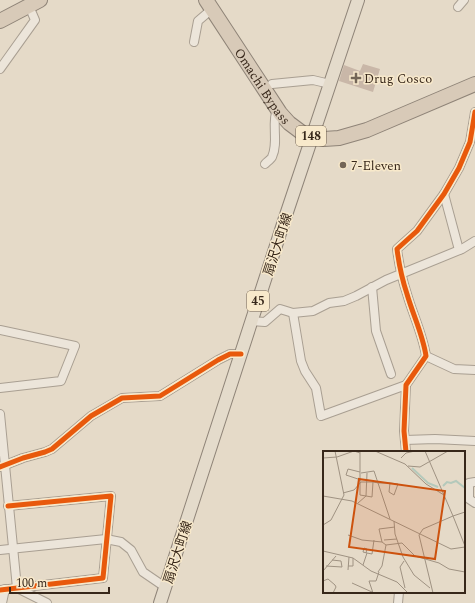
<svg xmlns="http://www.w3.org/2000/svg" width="475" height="603" viewBox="0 0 475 603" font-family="Spectral,'Noto Sans JP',serif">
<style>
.building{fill:#c9b7a8}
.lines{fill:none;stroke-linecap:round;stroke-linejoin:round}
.street-casing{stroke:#a99f92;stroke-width:10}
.primary-casing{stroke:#8f8478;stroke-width:14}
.highway-casing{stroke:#8f8478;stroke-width:16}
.street{stroke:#ece5da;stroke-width:8}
.primary{stroke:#e4dbcb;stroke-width:12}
.highway{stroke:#d8cab8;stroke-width:14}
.cycleway-casing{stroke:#f8e9cb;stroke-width:8}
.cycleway{stroke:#e8590c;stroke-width:5}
.poi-dot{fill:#746657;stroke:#f8e9cb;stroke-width:1.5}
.labels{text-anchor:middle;stroke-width:3;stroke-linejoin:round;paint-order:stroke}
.shield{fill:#f8e9cb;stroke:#71614f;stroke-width:1}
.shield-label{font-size:12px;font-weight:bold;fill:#37271a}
.poi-label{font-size:13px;fill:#37271a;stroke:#f8e9cb;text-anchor:start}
.street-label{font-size:13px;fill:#37271a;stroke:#f8e9cb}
.inset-river{fill:none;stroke:#b4c9bb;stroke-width:2}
.inset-road{fill:none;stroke:#9f9282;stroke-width:1}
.view{fill:#cd520e;fill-opacity:0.15;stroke:#cd520e;stroke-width:2}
.inset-edge{fill:none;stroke:#37271a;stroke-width:2}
</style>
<rect width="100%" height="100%" fill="#e5dac8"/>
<polygon class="building" points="363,64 380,69 373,92 339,81 344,65 360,71"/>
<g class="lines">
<g class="street-casing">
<g id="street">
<polyline points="458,7 464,0"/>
<polyline points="194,42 198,21 212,9"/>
<polyline points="0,69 35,20 29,6"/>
<polyline points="272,84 313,80 330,84"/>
<path d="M265,164C267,162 271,159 272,157C279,142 271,123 277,109"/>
<polyline points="444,194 459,250"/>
<polyline points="372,287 376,331 391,374"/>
<polyline points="293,313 301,361 305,371 316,388 321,416 406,385"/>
<polyline points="252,321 265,322 280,309 293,313 313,311 329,303 344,301 356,296 386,280 462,249 475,241"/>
<polyline points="0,330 75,346 61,381 0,388"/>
<polyline points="426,356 454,369 475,370"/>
<polyline points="0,414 17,588"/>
<polyline points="405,440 435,439 475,441"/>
<path d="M406,452L404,431L406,385L426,356C423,335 413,315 407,294C402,279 399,265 397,249L417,231L444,194L459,168L470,142L475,112"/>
<polyline points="0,467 23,458 45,452 52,449 91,416 122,398 160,396 218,360 230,354 241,354"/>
<polyline points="475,482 469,483 469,499 475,503"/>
<polyline points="0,550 106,539 121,542 131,550 143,572 165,587"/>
<polyline points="17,588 47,603"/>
<polyline points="0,590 103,578 111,496 8,506"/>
<polyline points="2,603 5,589"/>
<polyline points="398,603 399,592"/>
</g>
</g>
<g class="primary-casing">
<polyline id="primary" points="160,603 284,221 358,0"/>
</g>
<g class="highway-casing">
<g id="highway">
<path id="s1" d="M206,0L280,113L289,123L305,135L324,139L339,138L367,130L475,84"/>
<polyline points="0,21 40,0"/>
</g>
</g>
<use href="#street" class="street"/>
<use href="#primary" class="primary"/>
<use href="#highway" class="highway"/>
<g class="cycleway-casing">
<g id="cycleway">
<path d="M406,452L404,431L406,385L426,356C423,335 413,315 407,294C402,279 399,265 397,249L417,231L444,194L459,168L470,142L475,112"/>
<polyline points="0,467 23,458 45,452 52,449 91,416 122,398 160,396 218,360 230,354 241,354"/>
<polyline points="0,590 103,578 111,496 8,506"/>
</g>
</g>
<use href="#cycleway" class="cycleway"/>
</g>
<g class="poi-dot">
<path d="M354 72h4v4h4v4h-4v4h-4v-4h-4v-4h4z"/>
<circle cx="343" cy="165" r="4"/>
</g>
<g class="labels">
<g class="shield">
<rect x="296" y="126" width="30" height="20" rx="3"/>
<rect x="247" y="291" width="22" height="20" rx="3"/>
</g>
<g class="shield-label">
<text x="311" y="140">148</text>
<text x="258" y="305">45</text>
</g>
<g class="poi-label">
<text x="364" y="83">Drug Cosco</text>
<text x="351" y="170">7-Eleven</text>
</g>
<g class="street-label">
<text dy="5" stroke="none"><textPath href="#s1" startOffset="103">Omachi Bypass</textPath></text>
<text transform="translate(277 244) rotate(-72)" y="5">扇沢大町線</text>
<text transform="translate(177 552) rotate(-72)" y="5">扇沢大町線</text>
</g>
</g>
<g transform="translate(323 451)">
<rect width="142" height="142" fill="#e5dac8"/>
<path class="inset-river" d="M89,17L105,32L115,36M120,35L124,31L128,32L133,30L142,37"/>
<path class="inset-road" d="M37,0V44L49,46L50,31M52,0L82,13L103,33L121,44M102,0L130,65M0,7L14,6L31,0L37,2M78,7L83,2L92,0M85,15L97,16L125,0M37,21L25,18L23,24L38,29M38,22L51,20L67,68M38,31H50L56,32H67L75,33L71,44L66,41L67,32M20,42L31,39L38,31M0,45L29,50L128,98L142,96M35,52L43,45L44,22M142,61L130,65L142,95M71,70L72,83L80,106L91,124L107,137M0,74L8,69L21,44L12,0M25,84L39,89L59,91L63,94M61,89L74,88M59,91L56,78L72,76M63,94L79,92L92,105L116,112L126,118L142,121M0,100L30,107L48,120L74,131L85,142M43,102L44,98L41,97L40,101L44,102M81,110L77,116L82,137M40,114L44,102L49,103L51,89M3,115L19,116L18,110L9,109M25,115H30V107M25,119L26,106M0,120L13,105M55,121L59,115L63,94M0,130L5,128L12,134L13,136L10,142M29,132L49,141M50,142L46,130H53L56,121M110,142L96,84L100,78L130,65"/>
<path class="view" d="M36,28L122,40L112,108L26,96Z"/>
<rect width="142" height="142" class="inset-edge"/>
</g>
<path d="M10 587v6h99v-6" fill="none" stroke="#37271a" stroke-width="2"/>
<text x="16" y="587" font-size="12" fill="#37271a" stroke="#f8e9cb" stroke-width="3" paint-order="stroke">100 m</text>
</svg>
